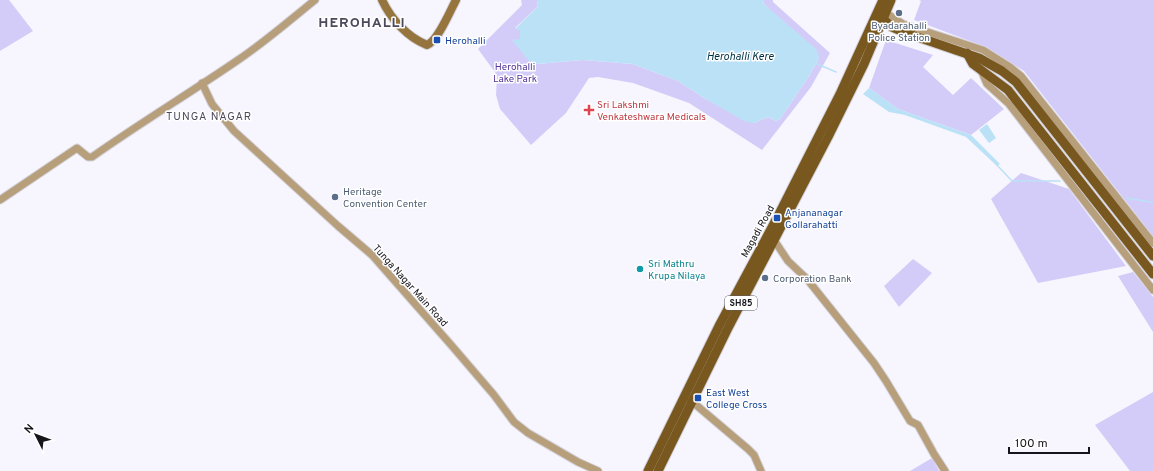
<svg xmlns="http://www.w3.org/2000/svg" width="1153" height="471" viewBox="0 0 1153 471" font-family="Overpass,sans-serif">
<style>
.green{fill:#d4ccf8}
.water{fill:#bbe1f6}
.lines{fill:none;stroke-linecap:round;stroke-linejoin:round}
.stream{stroke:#bbe1f6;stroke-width:1.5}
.tertiary-casing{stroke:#d3d2da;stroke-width:9}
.secondary-casing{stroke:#d3d2da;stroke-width:10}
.primary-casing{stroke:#d3d2da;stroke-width:11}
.tertiary{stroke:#b79f7c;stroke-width:7}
.secondary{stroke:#96743d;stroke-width:8}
.primary{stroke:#79581f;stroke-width:9}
.service-dot{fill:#5c6f8a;stroke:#fff;stroke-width:1.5}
.transit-dot{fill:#1a4fb4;stroke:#fff;stroke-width:1.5}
.health-dot{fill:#e0444e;stroke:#fff;stroke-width:1.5}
.culture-dot{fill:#0f9aa8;stroke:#fff;stroke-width:1.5}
.labels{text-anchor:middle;stroke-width:3;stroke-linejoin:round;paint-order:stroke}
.shield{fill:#fff;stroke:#5c5b60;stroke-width:1}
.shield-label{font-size:9px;font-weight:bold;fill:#16151c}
.service-label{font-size:10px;fill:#4e5e75;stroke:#fff;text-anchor:start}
.transit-label{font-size:10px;fill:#164399;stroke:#fff;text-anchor:start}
.park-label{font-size:10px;fill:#543598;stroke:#fff}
.health-label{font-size:10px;fill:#be3a42;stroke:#fff;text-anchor:start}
.street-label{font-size:10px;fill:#16151c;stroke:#fff}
.culture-label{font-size:10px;fill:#0d838f;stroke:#fff;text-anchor:start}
.water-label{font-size:11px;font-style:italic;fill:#003247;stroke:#fff}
.neighbourhood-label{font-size:11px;letter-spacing:1px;fill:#4d4a5c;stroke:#fff}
.district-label{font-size:14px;font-weight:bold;letter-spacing:1px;fill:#4d4a5c;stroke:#fff}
</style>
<rect width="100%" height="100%" fill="#f7f6fe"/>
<g class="green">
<polygon points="0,0 9,0 33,31 0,51"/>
<polygon points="521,0 538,0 537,7 515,28 520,30 520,40 513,40 537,64 583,60 633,64 678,81 704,98 754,123 768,117 776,121 780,119 809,76 819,58 764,4 763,0 773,0 773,2 830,53 811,87 762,150 689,103 633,83 598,77 589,78 566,113 531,145 500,109 496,95 497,75 478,49 522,5"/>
<polygon points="919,0 1153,0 1153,236 1024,71 986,47 914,20 921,1"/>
<polygon points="886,40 933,55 923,67 953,95 971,78 1004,109 971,135 898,109 869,88"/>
<polygon points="1021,173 1069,189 1126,266 1038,283 991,199"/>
<polygon points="913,259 932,273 899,307 884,286"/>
<polygon points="1133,272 1153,297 1153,332 1118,276"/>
<polygon points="1153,392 1153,471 1130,471 1095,425"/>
<polygon points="932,458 939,471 910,471"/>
</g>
<g class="water">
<polygon points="538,0 763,0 764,4 816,49 818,53 819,58 809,76 780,119 776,121 768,117 754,123 746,122 704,98 678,81 633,64 583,60 537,64 528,60 512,40 520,39 520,30 515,29 537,7"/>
<polygon points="869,88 898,109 971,135 1000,164 997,166 966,137 905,115 889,112 863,94"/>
<polygon points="987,124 996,138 989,143 979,130"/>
</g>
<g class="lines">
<g class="stream">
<polyline points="815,63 836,72"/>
<polyline points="996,164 1012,181 1060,181"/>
<polyline points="1126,198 1151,202 1153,203"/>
</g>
<g class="tertiary-casing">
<g id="tertiary">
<polyline points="886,13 903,24 983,50 1010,67 1021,76 1153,243"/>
<polyline points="981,70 987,84 1009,104 1153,290"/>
<polyline points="202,83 212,104 234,131 338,226 372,255 452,346 494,395 514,422 528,433 578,462 598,471"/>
<path d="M0,200L77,148L88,157H92C140,123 190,93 238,60C265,42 290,20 315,0"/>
<polyline points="772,237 788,261 807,279 874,363 886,381 910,421 918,425 934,454 945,471"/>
<polyline points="689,399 748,449 754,455 761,471"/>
</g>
</g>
<g class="secondary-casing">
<path id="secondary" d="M382,0C391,19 407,37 427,45C438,41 450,11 456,0"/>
</g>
<g class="primary-casing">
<g id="primary">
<polyline points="879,17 884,20 892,27 906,33 979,58 1002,71 1016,82 1153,256"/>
<polyline points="967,53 973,64 1008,90 1153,274"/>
<polyline points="648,471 719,326 777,218 840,94 883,0"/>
<polyline points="658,471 727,330 828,137 864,64 891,0"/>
</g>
</g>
<use href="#tertiary" class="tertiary"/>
<use href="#secondary" class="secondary"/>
<use href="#primary" class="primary"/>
</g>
<g class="service-dot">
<circle cx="899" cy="13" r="4"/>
<circle cx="335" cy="197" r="4"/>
<circle cx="765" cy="278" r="4"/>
</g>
<g class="transit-dot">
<rect x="433" y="36" width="8" height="8" rx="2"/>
<rect x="773" y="214" width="8" height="8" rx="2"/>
<rect x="694" y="394" width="8" height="8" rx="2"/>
</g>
<path class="health-dot" d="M587 104h4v4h4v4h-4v4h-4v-4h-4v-4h4z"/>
<circle class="culture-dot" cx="640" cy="269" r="4"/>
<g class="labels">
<rect class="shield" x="725" y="296" width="32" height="14" rx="3"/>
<g class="shield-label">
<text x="741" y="306">SH85</text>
</g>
<g class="service-label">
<text x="899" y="29" text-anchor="middle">Byadarahalli<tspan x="899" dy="12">Police Station</tspan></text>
<text x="343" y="195">Heritage<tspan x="343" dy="12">Convention Center</tspan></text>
<text x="773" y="282">Corporation Bank</text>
</g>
<g class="transit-label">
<text x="445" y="44">Herohalli</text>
<text x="785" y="216">Anjananagar<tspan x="785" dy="12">Gollarahatti</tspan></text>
<text x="706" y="396">East West<tspan x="706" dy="12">College Cross</tspan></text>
</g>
<g class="park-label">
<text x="515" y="70">Herohalli<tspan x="515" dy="12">Lake Park</tspan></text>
</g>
<g class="health-label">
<text x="597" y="108">Sri Lakshmi<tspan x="597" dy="12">Venkateshwara Medicals</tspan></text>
</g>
<g class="street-label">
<text transform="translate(757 231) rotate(-61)" y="4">Magadi Road</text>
<text transform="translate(411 285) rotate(48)" y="4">Tunga Nagar Main Road</text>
</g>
<g class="culture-label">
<text x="648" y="267">Sri Mathru<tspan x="648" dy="12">Krupa Nilaya</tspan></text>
</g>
<g class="water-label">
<text x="740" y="60">Herohalli Kere</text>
</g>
<g class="neighbourhood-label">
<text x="209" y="120">TUNGA NAGAR</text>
</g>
<g class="district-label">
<text x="362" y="27">HEROHALLI</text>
</g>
</g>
<g transform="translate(36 435) rotate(312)" stroke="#ffffff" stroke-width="3" paint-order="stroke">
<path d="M0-3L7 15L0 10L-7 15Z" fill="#16151c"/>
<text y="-6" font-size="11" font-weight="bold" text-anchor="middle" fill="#16151c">N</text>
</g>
<path d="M1009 447v6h80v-6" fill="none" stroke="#16151c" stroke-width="2"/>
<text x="1015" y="447" font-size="12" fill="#16151c" stroke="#ffffff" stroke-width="3" paint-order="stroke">100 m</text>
</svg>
